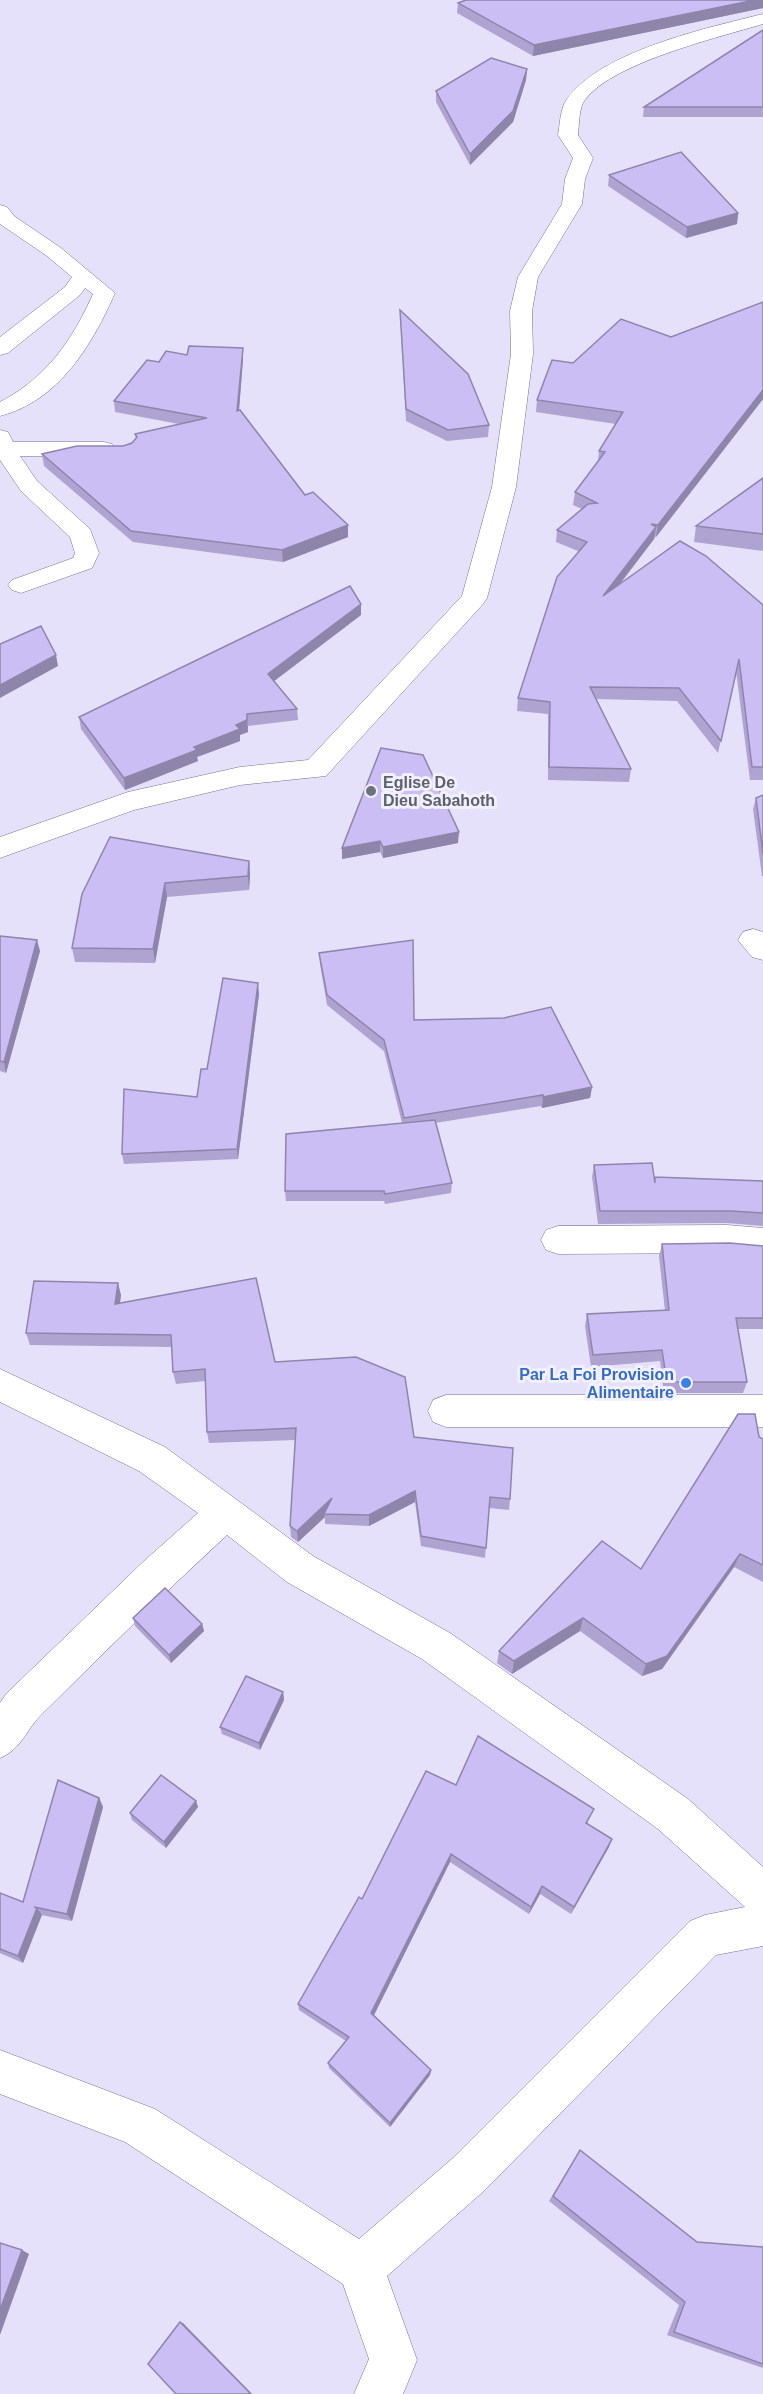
<svg xmlns="http://www.w3.org/2000/svg" width="763" height="2394" viewBox="0 0 763 2394" font-family="Helvetica,sans-serif">
<style>
.lines{fill:none;stroke-linecap:round;stroke-linejoin:round}
.minor-casing{stroke:#78718e;stroke-width:1}
.minor{fill:#fff;fill-rule:evenodd}
.wall{fill:#afa3d2}
.shaded-wall{fill:#8e85ab}
.building{fill:#cbbef4;stroke:#8e85ab;stroke-width:1.5}
.worship-dot{fill:#6b7280;stroke:#f3f0fd;stroke-width:2}
.shop-dot{fill:#3f7fe0;stroke:#f3f0fd;stroke-width:2}
.labels{text-anchor:middle;stroke-width:6;stroke-linejoin:round;paint-order:stroke}
.worship-label{font-size:16px;font-weight:bold;fill:#5b616d;stroke:#f3f0fd;text-anchor:start}
.shop-label{font-size:16px;font-weight:bold;fill:#366cbe;stroke:#f3f0fd;text-anchor:end}
</style>
<rect width="100%" height="100%" fill="#e6e1fa"/>
<g class="lines">
<g class="minor-casing">
<g id="minor">
<path d="M763,14V24C720,37 606,64 583,103C579,111 579,126 578,135L593,158L585,179L582,204L538,277L532,311L533,354L516,487L487,598L483,604L326,776L240,785L134,810L0,858V837L128,792L240,767L308,760L462,596L492,487L511,354L510,311L518,277L562,204L565,179L573,158L558,135C560,125 560,108 567,99C601,51 707,28 763,14Z"/>
<path d="M0,205L7,207L14,216L61,248L115,293C92,345 59,401 0,416V402C46,378 72,341 93,294L85,288L80,295L8,353L0,355V337L65,287L72,277L47,256L0,224Z"/>
<polygon points="0,430 8,432 13,442 104,442 112,444 116,449 112,454 104,456 20,456 37,481 90,529 99,553 92,568 21,593 12,590 8,585 12,580 73,558 75,553 70,537 21,491 0,460"/>
<polygon points="753,929 763,932 763,960 752,957 738,940 743,932"/>
<polygon points="727,1225 763,1228 763,1256 727,1253 558,1254 546,1250 541,1240 546,1230 558,1226"/>
<path d="M0,1369L165,1447L313,1556L450,1633L688,1799L763,1867V1946L716,1955L485,2190L387,2276L417,2360L403,2394H354L369,2359L343,2284L125,2142L0,2094V2050L155,2109L359,2239L453,2158L690,1921L705,1915L745,1907L658,1829L422,1659L287,1582L227,1535C164,1593 104,1653 43,1713C25,1730 23,1748 0,1758V1703L6,1694L143,1562L198,1513L139,1471L0,1402Z"/>
<polygon points="446,1395 763,1395 763,1427 446,1427 433,1422 428,1411 433,1400"/>
</g>
</g>
<use href="#minor" class="minor"/>
</g>
<g class="wall">
<polygon points="763,0 763,8 533,56 457,13 458,3"/>
<polygon points="763,30 763,117 643,117 644,107"/>
<polygon points="527,69 526,80 513,122 470,165 436,102 436,91"/>
<polygon points="609,175 738,213 737,224 686,238 608,186"/>
<polygon points="763,302 763,399 656,537 655,537 654,539 621,583 763,605 763,780 750,780 736,671 718,753 677,701 596,699 631,769 629,782 548,780 548,714 517,711 518,698 578,551 556,542 557,530 582,509 573,505 575,492 598,462 599,451 616,424 536,412 537,400 573,363 671,337"/>
<polygon points="400,310 489,425 488,437 447,441 406,421"/>
<polygon points="187,355 243,359 239,411 305,495 348,537 283,562 133,542 44,466 42,454 123,446 132,443 136,438 135,434 179,424 115,412 114,401 159,362"/>
<polygon points="763,478 763,551 694,542 696,526"/>
<polygon points="361,615 274,681 297,709 298,720 248,726 248,732 240,735 240,741 197,757 198,761 125,790 81,729 79,717"/>
<polygon points="381,748 458,843 383,858 380,852 342,859 342,848"/>
<polygon points="763,795 763,876 762,876 753,809 756,798"/>
<polygon points="249,861 250,875 249,890 167,897 155,963 75,962 72,948 82,894"/>
<polygon points="0,936 40,951 6,1073 0,1071"/>
<polygon points="319,953 414,1020 504,1018 592,1087 590,1098 542,1108 541,1106 435,1123 452,1183 451,1193 385,1204 384,1201 286,1201 285,1191 402,1123 384,1051 327,1005 320,964"/>
<polygon points="259,994 238,1159 124,1164 122,1154 197,1097 207,1069"/>
<polygon points="594,1165 655,1178 763,1181 763,1226 727,1223 598,1224 592,1177"/>
<polygon points="662,1244 763,1246 763,1329 738,1329 747,1382 743,1393 664,1393 660,1361 591,1367 585,1326 587,1314 665,1311 659,1256"/>
<polygon points="121,1295 120,1303 275,1362 414,1437 510,1499 509,1510 489,1508 485,1558 421,1546 415,1502 369,1526 325,1524 325,1517 298,1542 291,1537 290,1526 295,1440 209,1443 207,1432 205,1381 176,1384 173,1372 172,1347 30,1345 26,1333"/>
<polygon points="759,1437 763,1439 763,1582 734,1567 662,1669 642,1676 580,1631 512,1674 497,1663 499,1651 641,1569"/>
<polygon points="133,1618 202,1624 204,1631 171,1663 135,1626"/>
<polygon points="283,1692 284,1700 260,1750 222,1734 220,1727"/>
<polygon points="456,1785 594,1809 587,1824 609,1847 571,1914 540,1894 529,1914 450,1862 374,2015 431,2070 430,2075 390,2127 329,2068 328,2063 346,2041 299,2010 298,2004 362,1899"/>
<polygon points="99,1798 103,1807 72,1921 41,1915 23,1963 0,1953 0,1893 23,1902"/>
<polygon points="196,1801 198,1807 166,1848 132,1820 130,1813"/>
<polygon points="580,2150 697,2242 763,2247 763,2368 667,2335 679,2305 549,2201"/>
</g>
<g class="shaded-wall">
<polygon points="755,0 763,0 763,8 533,56 534,45"/>
<polygon points="527,69 526,80 513,122 470,165 470,154"/>
<polygon points="738,213 737,224 686,238 687,227"/>
<polygon points="243,348 243,359 238,422 237,411"/>
<polygon points="763,390 763,399 656,537 658,525"/>
<polygon points="348,525 348,537 283,562 282,550"/>
<polygon points="656,527 654,539 601,608 603,596"/>
<polygon points="361,604 361,615 269,685 268,674"/>
<polygon points="56,655 58,666 0,698 0,685"/>
<polygon points="247,714 248,732 240,735 240,741 197,757 198,761 125,790 124,778 194,747 236,725"/>
<polygon points="459,832 458,843 383,858 383,847"/>
<polygon points="380,841 380,852 342,859 342,848"/>
<polygon points="249,861 250,875 249,890 248,876"/>
<polygon points="165,883 167,897 155,963 153,949"/>
<polygon points="37,940 40,951 6,1073 4,1062"/>
<polygon points="258,983 259,994 238,1159 237,1149"/>
<polygon points="592,1087 590,1098 542,1108 543,1097"/>
<polygon points="118,1283 121,1295 118,1316 115,1304"/>
<polygon points="415,1491 415,1502 369,1526 369,1515"/>
<polygon points="332,1498 324,1514 325,1517 298,1542 297,1531"/>
<polygon points="740,1554 734,1567 662,1669 642,1676 646,1664"/>
<polygon points="583,1618 580,1631 512,1674 514,1661"/>
<polygon points="202,1624 204,1631 171,1663 169,1655"/>
<polygon points="283,1692 284,1700 260,1750 259,1743"/>
<polygon points="99,1798 103,1807 72,1921 67,1914"/>
<polygon points="196,1801 198,1807 166,1848 164,1842"/>
<polygon points="612,1839 609,1847 571,1914 574,1907"/>
<polygon points="451,1854 450,1862 372,2019 371,2013"/>
<polygon points="542,1886 540,1894 529,1914 531,1907"/>
<polygon points="37,1908 42,1915 23,1963 18,1956"/>
<polygon points="431,2070 430,2075 390,2127 390,2123"/>
<polygon points="22,2250 29,2254 0,2335 0,2310"/>
<polygon points="180,2322 183,2323 252,2394 251,2394"/>
</g>
<g class="building">
<polygon points="466,0 755,0 534,45 458,3"/>
<polygon points="763,30 763,107 644,107"/>
<polygon points="491,58 527,69 513,111 470,154 436,91"/>
<polygon points="681,152 738,213 687,227 609,175"/>
<polygon points="763,302 763,390 658,525 651,524 656,527 603,596 680,541 706,556 763,605 763,767 752,767 739,659 721,741 679,688 590,687 631,769 549,767 550,702 518,698 557,577 587,542 557,530 588,504 597,503 575,492 605,452 599,451 623,412 537,400 552,360 573,363 621,319 671,337"/>
<polygon points="400,310 468,374 489,425 448,430 406,409"/>
<polygon points="189,346 243,348 237,411 240,410 305,495 313,492 348,525 282,550 131,531 42,454 77,446 123,446 132,443 137,437 135,434 207,418 114,401 147,360 159,362 166,351 187,355"/>
<polygon points="763,478 763,534 696,526"/>
<polygon points="350,586 361,604 268,674 297,709 247,714 247,720 236,725 240,729 194,747 197,750 124,778 79,717"/>
<polygon points="41,626 56,655 0,685 0,644"/>
<polygon points="381,748 423,755 459,832 383,847 380,841 342,848"/>
<polygon points="763,795 763,854 756,798"/>
<polygon points="110,837 249,861 248,876 165,883 153,949 72,948 82,894"/>
<polygon points="0,936 37,940 4,1062 0,1061"/>
<polygon points="413,940 414,1020 504,1018 551,1007 592,1087 543,1097 543,1095 404,1118 384,1040 327,995 319,953"/>
<polygon points="223,978 258,983 237,1149 122,1154 124,1089 197,1097 201,1069 207,1069"/>
<polygon points="435,1120 452,1183 385,1194 384,1191 285,1191 286,1134"/>
<polygon points="652,1163 655,1183 655,1177 763,1181 763,1213 731,1211 600,1211 594,1165"/>
<polygon points="730,1243 763,1246 763,1318 736,1318 747,1382 667,1382 662,1350 593,1355 587,1314 669,1310 662,1244"/>
<polygon points="256,1278 275,1362 356,1357 405,1377 414,1437 513,1448 510,1499 490,1497 486,1548 421,1536 415,1491 369,1515 324,1514 332,1498 297,1531 290,1526 296,1428 207,1432 205,1369 173,1372 171,1335 26,1333 34,1281 118,1283 115,1304"/>
<polygon points="738,1414 755,1414 759,1437 763,1439 763,1565 740,1554 667,1656 646,1664 583,1618 514,1661 499,1651 602,1541 641,1569"/>
<polygon points="165,1588 202,1624 169,1655 133,1618"/>
<polygon points="246,1676 283,1692 259,1743 220,1727"/>
<polygon points="478,1736 594,1809 586,1823 612,1839 574,1907 542,1886 531,1907 451,1854 371,2013 431,2070 390,2123 328,2063 349,2037 298,2004 359,1897 362,1899 426,1771 456,1785"/>
<polygon points="161,1775 196,1801 164,1842 130,1813"/>
<polygon points="58,1780 99,1798 67,1914 34,1907 37,1908 18,1956 0,1949 0,1893 23,1902"/>
<polygon points="580,2150 697,2242 763,2247 763,2364 674,2332 685,2302 553,2196"/>
<polygon points="0,2243 22,2250 0,2310"/>
<polygon points="180,2322 251,2394 176,2394 148,2364"/>
</g>
<circle class="worship-dot" cx="371" cy="791" r="6"/>
<circle class="shop-dot" cx="686" cy="1383" r="6"/>
<g class="labels">
<g class="worship-label">
<text x="383" y="788">Eglise De<tspan x="383" dy="18">Dieu Sabahoth</tspan></text>
</g>
<g class="shop-label">
<text x="674" y="1380">Par La Foi Provision<tspan x="674" dy="18">Alimentaire</tspan></text>
</g>
</g>
</svg>
